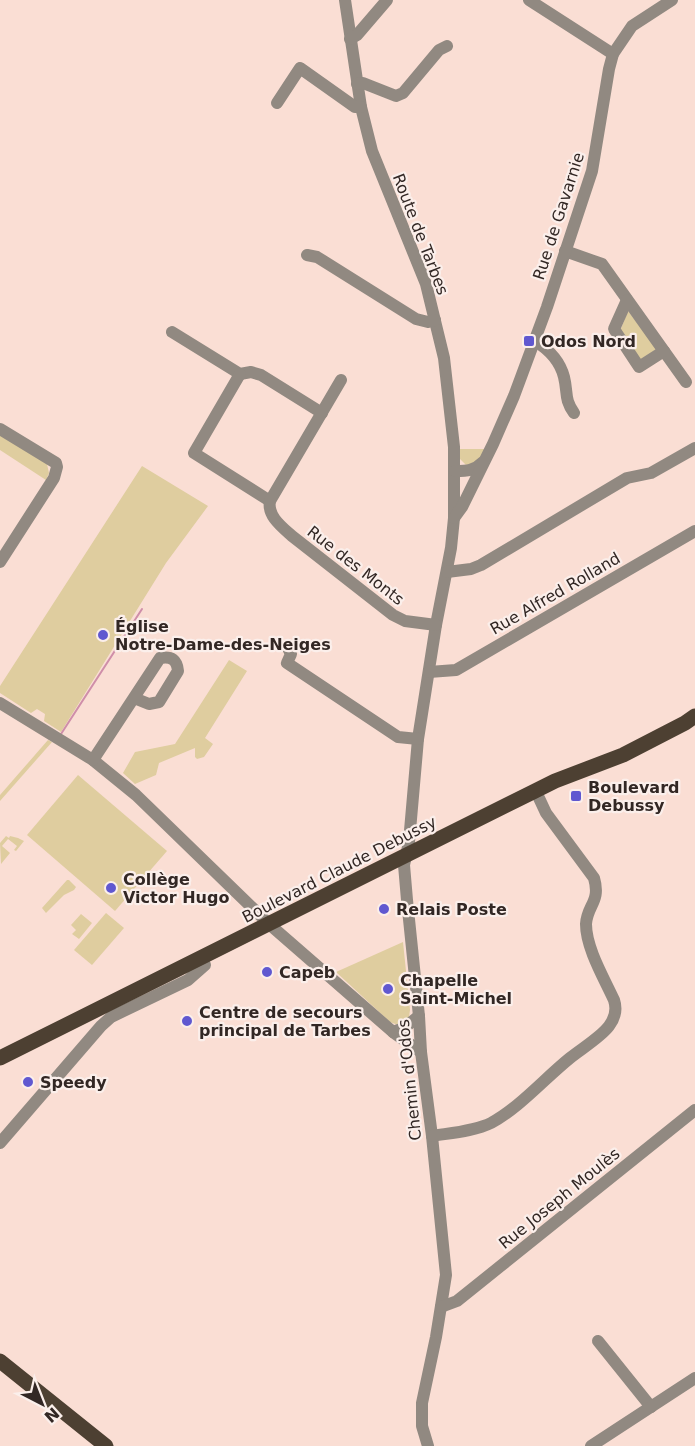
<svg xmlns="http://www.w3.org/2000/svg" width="695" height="1446" viewBox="0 0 695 1446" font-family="'DejaVu Sans',sans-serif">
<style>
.green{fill:#dfcd9f}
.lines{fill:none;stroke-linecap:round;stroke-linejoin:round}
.stream{stroke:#cf8ea9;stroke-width:2}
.minor{stroke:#918981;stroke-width:12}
.major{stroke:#4d4032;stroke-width:15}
.poi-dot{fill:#6058d0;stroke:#fbefeb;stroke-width:2}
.labels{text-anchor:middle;stroke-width:4.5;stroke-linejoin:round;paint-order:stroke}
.street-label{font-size:16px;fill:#322724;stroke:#fbefeb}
.poi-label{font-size:16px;font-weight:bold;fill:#322724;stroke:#fbefeb;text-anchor:start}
</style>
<rect width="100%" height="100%" fill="#faded4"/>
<g class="green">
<polygon points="628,311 657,349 640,360 620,331"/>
<polygon points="0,435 47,464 49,473 46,480 0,450"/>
<polygon points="458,449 485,449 479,462 466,465 459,458"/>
<polygon points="142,466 208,506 166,563 61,732 44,721 45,714 37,709 31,713 0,693 0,686"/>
<polygon points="229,660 247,671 205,738 213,744 204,757 197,759 195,757 195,748 159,763 156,775 135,784 123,773 135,752 175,744"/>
<polygon points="48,740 52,742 0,801 0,795"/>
<polygon points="78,775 167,851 115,911 27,835"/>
<polygon points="6,836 9,838 10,836 18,838 24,841 16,851 14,850 17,846 8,839 2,846 10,853 1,864 0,843"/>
<polygon points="67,880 69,880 76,887 74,890 64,895 46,913 42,908"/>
<polygon points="106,913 124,928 92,965 74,950"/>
<polygon points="81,914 92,923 79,939 72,934 76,930 71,925"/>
<polygon points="403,942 410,1010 409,1017 398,1025 390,1022 336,972"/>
</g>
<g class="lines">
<polyline class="stream" points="61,734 142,609"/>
<g class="minor">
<polyline points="345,0 361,107 372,151 426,284 444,358 454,447 454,518 451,548 436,625 418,739 409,842 404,865 407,900 419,1016 421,1052 432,1136 446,1275 436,1337 422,1403 422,1426 428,1446"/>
<polyline points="529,0 613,54"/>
<polyline points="350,39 357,35 387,0"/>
<polyline points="357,84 363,83 396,96 403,93 439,50 447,46"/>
<polyline points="277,103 300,68 355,107 361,107"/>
<polyline points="565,251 602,264 686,382"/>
<polyline points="307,255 317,257 416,319 428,322 435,320"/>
<polyline points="627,300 614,329 639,367 664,351"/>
<polyline points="172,332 240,374 251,372 261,375 322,413"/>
<path d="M535,341C548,349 560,361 564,377C568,393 564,399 574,413"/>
<polyline points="240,374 194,453 270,501"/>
<path d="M341,380L270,501C267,516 282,527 292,536L393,615L405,621L436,625"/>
<polyline points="0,429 56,463 57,467 54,478 0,562"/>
<path d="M455,471C467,471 474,471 483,462"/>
<polyline points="454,518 462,507 493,444 514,396 547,307 592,171 609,69 613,54 632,26 672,0"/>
<polyline points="447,572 471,569 481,565 627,478 651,473 695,448"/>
<polyline points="288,648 291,654 287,663 398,737 418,739"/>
<polyline points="429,672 456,670 695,531"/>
<polyline points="0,703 93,760 136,795 269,924 393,1032 421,1052"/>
<path d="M93,760L160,658C172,656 177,660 178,671L159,702L149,704L134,698"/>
<polyline points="393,1032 404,1028 419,1016"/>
<path d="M432,1136C450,1133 475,1131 491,1123C519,1108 544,1079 570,1058C581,1049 601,1037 609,1026C615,1018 617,1009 614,1000C604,978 586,948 586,924C587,905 601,902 594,878L546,813L539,798"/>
<polyline points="0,1143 101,1026 111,1017 188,980 205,965"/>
<polyline points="441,1307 457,1301 695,1110"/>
<polyline points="598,1341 651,1407"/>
<polyline points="591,1446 695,1378"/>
</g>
<g class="major">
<polyline points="0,1058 533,792 555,781 623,755 685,723 695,716"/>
<polyline points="0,1361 106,1446"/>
</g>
</g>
<g class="poi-dot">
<rect x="523" y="335" width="12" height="12" rx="3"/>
<circle cx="103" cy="635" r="6"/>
<rect x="570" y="790" width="12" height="12" rx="3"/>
<circle cx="111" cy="888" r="6"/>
<circle cx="384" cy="909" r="6"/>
<circle cx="267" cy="972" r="6"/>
<circle cx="388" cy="989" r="6"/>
<circle cx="187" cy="1021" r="6"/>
<circle cx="28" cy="1082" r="6"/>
</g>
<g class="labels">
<g class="street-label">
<text transform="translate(558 216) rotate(-72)" y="6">Rue de Gavarnie</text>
<text transform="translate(421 234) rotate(69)" y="6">Route de Tarbes</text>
<text transform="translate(356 565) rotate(38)" y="6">Rue des Monts</text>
<text transform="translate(555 593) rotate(-30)" y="6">Rue Alfred Rolland</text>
<text transform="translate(339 869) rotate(-27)" y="6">Boulevard Claude Debussy</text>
<text transform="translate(409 1080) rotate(-96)" y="6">Chemin d'Odos</text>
<text transform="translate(559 1198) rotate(-39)" y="6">Rue Joseph Moulès</text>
</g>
<g class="poi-label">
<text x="541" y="347">Odos Nord</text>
<text x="115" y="632">Église<tspan x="115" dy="18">Notre-Dame-des-Neiges</tspan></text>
<text x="588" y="793">Boulevard<tspan x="588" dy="18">Debussy</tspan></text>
<text x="123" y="885">Collège<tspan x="123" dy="18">Victor Hugo</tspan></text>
<text x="396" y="915">Relais Poste</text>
<text x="279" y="978">Capeb</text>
<text x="400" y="986">Chapelle<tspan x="400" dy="18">Saint-Michel</tspan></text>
<text x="199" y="1018">Centre de secours<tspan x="199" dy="18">principal de Tarbes</tspan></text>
<text x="40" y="1088">Speedy</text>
</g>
</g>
<g transform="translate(42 1404) rotate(138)" stroke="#fbefeb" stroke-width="4.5" paint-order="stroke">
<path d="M0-4.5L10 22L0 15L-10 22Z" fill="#322724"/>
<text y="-9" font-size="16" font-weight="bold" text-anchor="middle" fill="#322724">N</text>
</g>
</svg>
